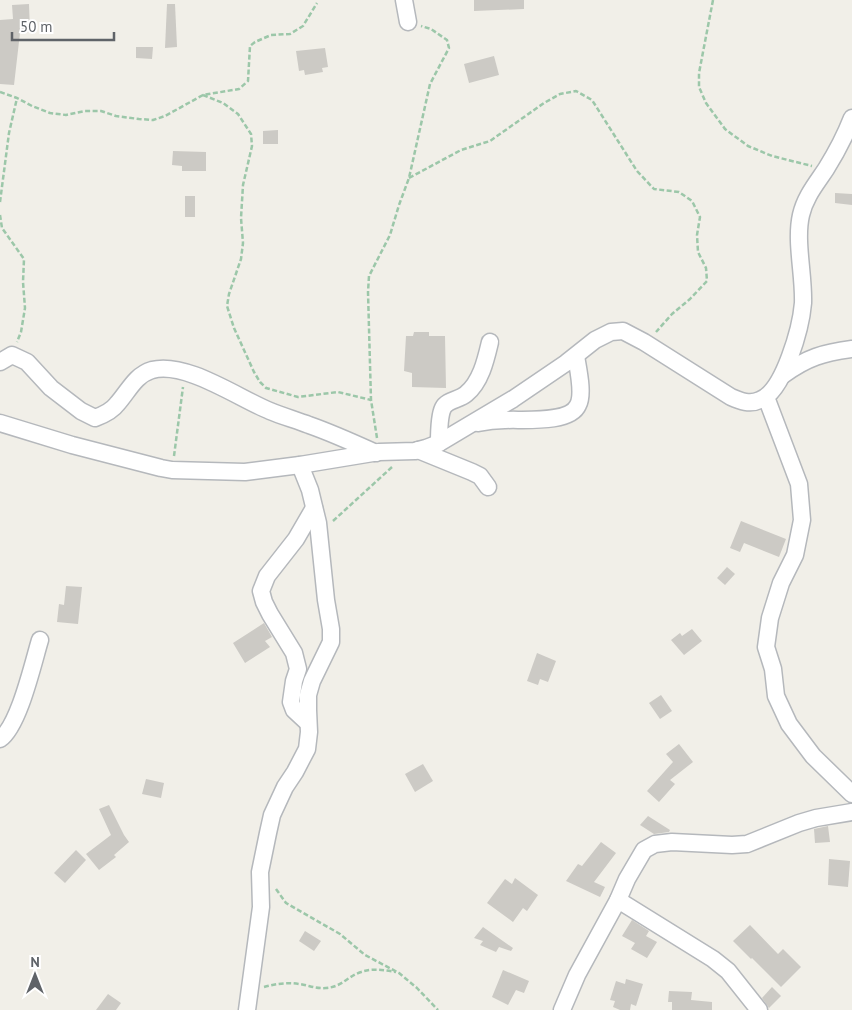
<svg xmlns="http://www.w3.org/2000/svg" width="852" height="1010" viewBox="0 0 852 1010" font-family="'PT Sans',sans-serif">
<style>
.building{fill:#cccac5}
.lines{fill:none;stroke-linecap:round;stroke-linejoin:round}
.minor-casing{stroke:#b5b8bc;stroke-width:19}
.path{stroke:#9cc7a9;stroke-width:2.5;stroke-dasharray:5 2.5;stroke-linecap:butt}
.minor{stroke:#fff;stroke-width:16}
</style>
<rect width="100%" height="100%" fill="#f1efe8"/>
<g class="building">
<polygon points="474,0 524,0 524,9 474,11"/>
<polygon points="29,4 30,32 20,33 14,85 0,84 0,20 13,19 12,5"/>
<polygon points="167,4 175,4 177,47 165,48"/>
<polygon points="136,47 153,47 152,59 136,58"/>
<polygon points="325,48 328,67 322,68 323,72 305,75 304,70 299,71 296,51"/>
<polygon points="494,56 499,75 469,83 464,64"/>
<polygon points="278,130 278,144 263,144 263,131"/>
<polygon points="173,151 206,152 206,171 182,171 182,166 172,165"/>
<polygon points="835,193 852,194 852,205 835,203"/>
<rect x="185" y="196" width="10" height="21"/>
<polygon points="414,332 429,332 429,336 445,336 446,388 412,387 412,373 404,371 406,336 413,336"/>
<polygon points="741,521 786,539 779,557 744,543 740,552 730,548"/>
<polygon points="727,567 735,574 725,585 717,578"/>
<polygon points="66,586 82,587 78,624 57,622 59,604 64,605"/>
<polygon points="264,623 272,637 265,641 270,647 245,663 233,643"/>
<polygon points="692,629 702,641 684,655 671,640 680,633 682,636"/>
<polygon points="537,653 556,661 548,682 540,679 538,685 527,681"/>
<polygon points="661,695 672,711 660,719 649,703"/>
<polygon points="679,744 693,762 670,780 675,784 659,802 647,791 673,762 666,754"/>
<polygon points="423,764 433,781 415,792 405,774"/>
<polygon points="146,779 164,783 161,798 142,794"/>
<polygon points="109,805 124,835 129,842 114,855 116,857 99,870 86,854 111,835 99,809"/>
<polygon points="648,816 670,830 669,832 654,834 640,825"/>
<polygon points="828,826 830,842 815,843 814,829"/>
<polygon points="601,842 616,853 594,882 605,887 600,897 566,881 578,864 582,866"/>
<polygon points="76,850 86,860 65,883 54,873"/>
<polygon points="829,859 850,861 848,887 828,885"/>
<polygon points="515,878 538,895 527,911 523,908 513,922 487,903 505,879 512,884"/>
<polygon points="632,920 649,931 646,936 657,942 647,958 631,949 635,943 622,936"/>
<polygon points="750,925 778,954 783,949 801,967 781,987 752,958 751,959 733,941"/>
<polygon points="483,927 513,948 511,951 499,947 496,952 480,945 483,941 474,938"/>
<polygon points="305,931 321,941 314,951 299,941"/>
<polygon points="503,970 529,981 524,993 516,990 508,1005 492,997"/>
<polygon points="626,979 643,984 636,1006 631,1004 630,1010 620,1010 613,1007 615,1001 610,1000 616,981 625,984"/>
<polygon points="772,987 781,996 769,1008 762,998"/>
<polygon points="669,991 692,992 691,1000 712,1002 712,1010 672,1010 672,1002 668,1002"/>
<polygon points="108,994 121,1003 116,1010 96,1010"/>
</g>
<g class="lines">
<g class="minor-casing">
<g id="minor">
<polyline points="404,0 408,22"/>
<path d="M0,362L12,355L27,362L51,388L81,411L95,418C103,415 112,411 117,404C128,392 135,375 152,370C186,361 238,398 270,411C282,416 296,420 309,425C332,433 354,443 376,453"/>
<path d="M783,375C808,357 823,353 852,349"/>
<polyline points="766,397 799,484 802,520 795,555 781,583 770,618 766,647 773,669 776,696 789,724 813,756 852,794"/>
<path d="M0,423L72,445L161,468L172,470L245,472L300,465L379,452L415,451L426,448L439,443L513,399L566,363L595,340L611,332L623,331L644,342L731,397C740,401 750,405 760,400C784,391 801,327 803,303C804,275 795,241 801,215C805,197 816,184 826,169C836,153 845,136 852,118"/>
<path d="M478,423C487,421 496,420 505,420C522,419 570,424 578,405C584,394 578,369 576,356"/>
<path d="M439,443C439,433 439,416 443,408C447,400 459,400 466,394C481,382 486,359 490,342"/>
<polyline points="418,450 472,472 480,476 488,487"/>
<polyline points="308,723 294,710 291,702 294,681 298,669 294,653 270,614 264,602 261,591 267,576 296,539 314,508"/>
<path d="M0,739C19,726 33,663 40,640"/>
<polyline points="618,900 713,959 728,971 759,1010"/>
<polyline points="247,1010 261,907 260,872 268,833 272,815 285,787 295,772 307,749 309,732 308,710 308,695 312,681 331,642 331,629 326,600 318,523 310,490 300,465"/>
<polyline points="562,1010 577,975 618,900 627,879 644,850 655,844 672,842 732,845 747,844 799,823 816,818 852,812"/>
</g>
</g>
<g class="path">
<polyline points="713,0 699,73 699,87 706,103 725,129 748,146 772,156 812,166"/>
<polyline points="0,92 17,98 32,106 50,113 66,115 85,111 101,111 116,116 139,119 153,120 165,116 203,95 239,89 248,81 250,46 255,42 271,35 290,34 303,26 317,3"/>
<polyline points="203,95 223,103 238,114 251,134 252,146 243,185 241,218 243,243 241,259 229,294 227,306 234,328 254,372 260,382 266,388 298,397 338,392 371,400"/>
<polyline points="409,178 461,150 490,141 544,103 560,94 576,91 592,100 637,171 654,189 679,192 692,201 700,217 697,235 698,252 706,268 707,281 690,299 672,314 656,332"/>
<polyline points="0,202 9,133 17,98"/>
<polyline points="0,215 2,228 24,259 23,282 25,308 21,332 17,342"/>
<polyline points="377,438 371,400 368,292 369,276 390,235 399,205 409,178 430,84 449,48 447,40 431,29 421,26"/>
<polyline points="174,456 183,387"/>
<polyline points="333,521 392,467"/>
<polyline points="276,889 286,903 340,934 365,955 399,973 417,988 438,1010"/>
<path d="M264,987C275,984 287,982 299,984C308,985 316,989 326,988C342,987 348,976 361,972C372,968 384,970 396,972"/>
</g>
<use href="#minor" class="minor"/>
</g>
<g transform="translate(35 975)" stroke="#ffffff" stroke-width="4" paint-order="stroke">
<path d="M0-4L9 19L0 12L-9 19Z" fill="#5f6368"/>
<text y="-8" font-size="14" font-weight="bold" text-anchor="middle" fill="#5f6368">N</text>
</g>
<path d="M12 32v8h102v-8" fill="none" stroke="#5f6368" stroke-width="2.5"/>
<text x="20" y="32" font-size="15" fill="#5f6368" stroke="#ffffff" stroke-width="4" paint-order="stroke">50 m</text>
</svg>
